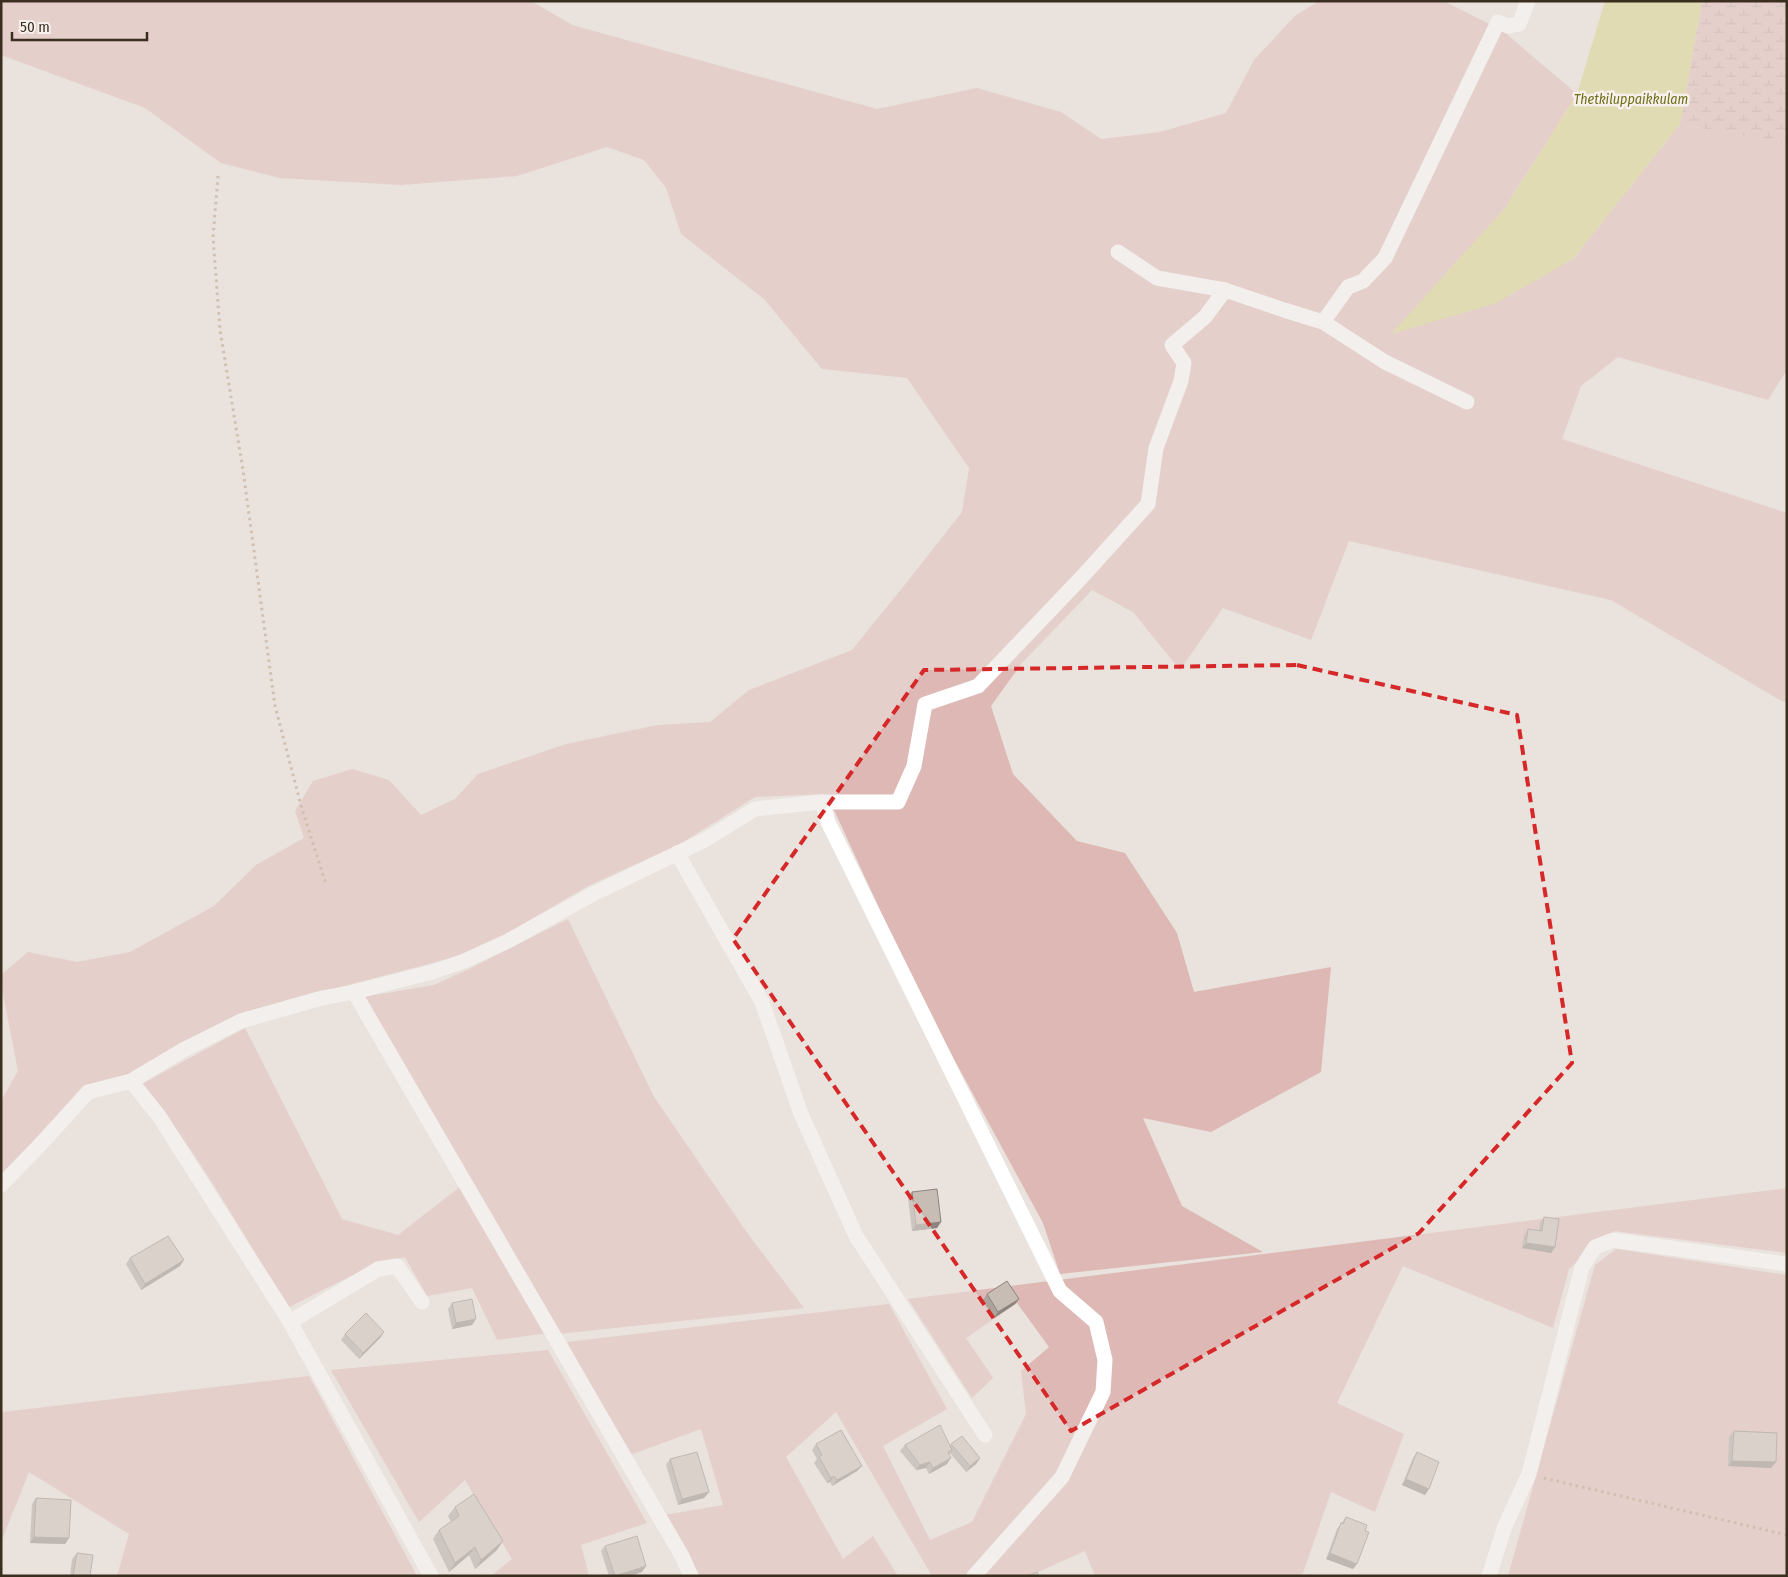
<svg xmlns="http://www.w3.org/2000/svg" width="1788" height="1577" viewBox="0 0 1788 1577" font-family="'Fira Sans Condensed',sans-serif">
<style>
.green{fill:#ddb8b4}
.wetland{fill:url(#wetland-marsh)}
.water{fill:#d4d380}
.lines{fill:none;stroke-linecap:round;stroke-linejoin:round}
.path{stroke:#b0977b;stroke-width:3;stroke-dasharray:2.5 4;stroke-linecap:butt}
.street{stroke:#fff;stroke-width:15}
.wall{fill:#aca39c}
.shaded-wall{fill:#8c847f}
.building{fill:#c8bdb5;stroke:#8c847f}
.marked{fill:none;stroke:#d62828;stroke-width:4;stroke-dasharray:10 6;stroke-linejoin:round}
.labels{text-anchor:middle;stroke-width:5;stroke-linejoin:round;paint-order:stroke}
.water-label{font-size:14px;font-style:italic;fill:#6f6f15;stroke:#f7f0ed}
</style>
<defs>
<pattern id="wetland-marsh" width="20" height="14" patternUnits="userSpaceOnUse" patternTransform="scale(1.25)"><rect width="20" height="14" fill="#ddb8b4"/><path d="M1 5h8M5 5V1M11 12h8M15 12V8" fill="none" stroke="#be9e9a"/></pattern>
</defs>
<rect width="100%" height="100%" fill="#eae2dd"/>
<g class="green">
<polygon points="1,1 531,1 572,25 877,109 977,88 1061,112 1101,139 1160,132 1226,113 1254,60 1295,16 1319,1 1444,1 1503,31 1577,94 1505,208 1393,334 1573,259 1680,124 1787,144 1787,370 1768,400 1618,357 1581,386 1562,439 1787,513 1787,703 1778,699 1611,600 1349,541 1311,640 1223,608 1180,670 1133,612 1092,590 1022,663 991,706 1013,774 1077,841 1125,853 1177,933 1194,992 1331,967 1321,1072 1211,1132 1143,1118 1182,1206 1263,1252 1060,1274 1043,1223 917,991 835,812 822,794 755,797 680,844 588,886 504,935 463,955 244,1012 183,1043 132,1073 87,1086 1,1179 1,1101 18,1071 1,984 1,975 28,952 77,962 130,952 214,906 256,865 304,838 295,811 313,781 352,769 389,780 421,815 455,799 478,774 566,744 658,725 710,722 749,690 852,650 907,582 962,512 969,468 907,378 822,369 764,299 681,234 666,188 644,160 607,147 517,176 401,185 280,178 221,163 145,108 1,55"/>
<path d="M568,919L654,1097L748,1234L804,1308L558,1334L556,1332L497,1340L472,1288L427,1296L405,1257L369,1267L287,1308C242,1231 198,1153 142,1084L245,1028L342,1219L398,1235L470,1179L363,997L434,985L471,968Z"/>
<polygon points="1787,1188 1787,1253 1614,1231 1569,1269 1553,1328 1403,1266 1337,1403 1404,1434 1375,1512 1331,1492 1302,1576 1095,1576 1085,1551 1029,1576 932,1576 836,1412 786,1457 843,1559 873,1536 898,1576 700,1576 664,1515 723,1505 701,1429 630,1455 567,1342 889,1304 947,1409 883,1446 930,1540 972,1522 1026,1414 1021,1371 1049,1347 1017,1303 966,1338 993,1378 972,1398 908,1299"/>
<polygon points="1616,1249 1787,1275 1787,1576 1508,1576 1595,1265"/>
<polygon points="548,1350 647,1523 581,1545 589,1576 491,1576 512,1559 465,1480 419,1522 331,1370"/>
<polygon points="309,1376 417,1576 117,1576 129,1534 29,1472 1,1542 1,1414 3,1412"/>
</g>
<polygon class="wetland" points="1702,1 1787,1 1787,144 1680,124"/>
<polygon class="water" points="1605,1 1702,1 1680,124 1573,259 1494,304 1391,334 1505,208 1577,94"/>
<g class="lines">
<g class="path">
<polyline points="218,176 213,237 220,330 243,470 275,706 302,809 326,884"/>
<polyline points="1544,1478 1787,1535"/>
</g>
<g class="street">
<polyline points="1118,252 1157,278 1225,290 1284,310 1323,322 1348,287 1363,281 1385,258 1498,22 1508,26 1519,24 1528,1"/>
<polyline points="1323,322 1385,362 1467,402"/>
<polyline points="822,802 828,822 1060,1291 1096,1322 1105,1360 1103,1392 1062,1477 974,1576"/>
<polyline points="677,853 762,1002 801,1114 856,1236 985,1435"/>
<polyline points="354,992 682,1556 691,1576"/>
<polyline points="131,1081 159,1116 290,1322 431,1576"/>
<polyline points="1,1185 39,1146 88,1092 131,1081 183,1050 241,1021 322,998 354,992 432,972 464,961 508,941 593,894 705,840 755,809 822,802 898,802 914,766 925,704 978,686 1081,578 1148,504 1156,448 1181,381 1184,363 1172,345 1205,317 1225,290"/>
<polyline points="290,1322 378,1269 397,1266 422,1302"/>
<polyline points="1489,1576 1505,1526 1529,1474 1582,1267 1595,1247 1613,1240 1787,1264"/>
</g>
</g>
<g class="wall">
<polygon points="912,1192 941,1222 937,1228 912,1231 908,1198"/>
<polygon points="1544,1217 1555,1247 1551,1253 1522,1248 1524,1235 1528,1229 1539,1231 1540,1223"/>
<polygon points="130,1258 180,1266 141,1290 126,1264"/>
<polygon points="987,1294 1019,1299 1015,1304 994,1318 983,1300"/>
<polygon points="452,1303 472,1325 452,1329 448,1309"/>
<polygon points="384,1332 380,1338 359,1359 341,1340 345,1334"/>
<polygon points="1734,1431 1771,1468 1728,1466 1729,1437"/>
<polygon points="816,1444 862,1466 857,1471 832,1486 830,1482 827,1483 814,1463 817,1459 812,1450"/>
<polygon points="951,1444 980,1458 976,1464 966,1472 950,1453 947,1464 929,1474 926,1468 916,1470 900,1451 905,1445 950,1446"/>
<polygon points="1417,1452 1429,1489 1425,1495 1402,1485 1413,1458"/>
<polygon points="670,1459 709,1492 704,1498 678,1505 666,1465"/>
<polygon points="36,1498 69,1538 65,1544 30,1543 32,1504"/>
<polygon points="455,1507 497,1550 475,1569 469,1555 449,1572 433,1539 439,1530 451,1522 448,1516"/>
<polygon points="1346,1517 1365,1531 1353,1569 1326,1559 1337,1529"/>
<polygon points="605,1546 642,1572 630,1576 609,1576 601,1551"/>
<polygon points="77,1553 90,1576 70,1576 72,1559"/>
</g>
<g class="shaded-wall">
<polygon points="941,1222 937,1228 912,1231 916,1225"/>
<polygon points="1526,1243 1555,1247 1551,1253 1522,1248"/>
<polygon points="184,1260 180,1266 141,1290 145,1284"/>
<polygon points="1019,1299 1015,1304 994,1318 998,1312"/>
<polygon points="476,1319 472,1325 452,1329 456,1323"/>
<polygon points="384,1332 380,1338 359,1359 363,1353"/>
<polygon points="951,1458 947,1464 929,1474 933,1468"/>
<polygon points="980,1458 976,1464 966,1472 970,1466"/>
<polygon points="1732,1461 1776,1462 1771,1468 1728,1466"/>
<polygon points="930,1462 926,1468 916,1470 920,1465"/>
<polygon points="862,1466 857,1471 832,1486 837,1480"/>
<polygon points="834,1476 830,1482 827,1483 831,1478"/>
<polygon points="1406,1479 1429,1489 1425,1495 1402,1485"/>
<polygon points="709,1492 704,1498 678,1505 682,1499"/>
<polygon points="34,1537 69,1538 65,1544 30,1543"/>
<polygon points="503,1541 497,1550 475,1569 481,1560"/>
<polygon points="475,1547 469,1555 449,1572 455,1563"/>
<polygon points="1330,1553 1357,1564 1353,1569 1326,1559"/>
<polygon points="646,1566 642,1572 630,1576 616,1576"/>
</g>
<g class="building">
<polygon points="937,1189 941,1222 916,1225 912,1192"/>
<polygon points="1544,1217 1559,1219 1555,1247 1526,1243 1528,1229 1542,1231"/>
<polygon points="168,1236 184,1260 145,1284 130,1258"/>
<polygon points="1007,1281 1019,1299 998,1312 987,1294"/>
<polygon points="472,1299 476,1319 456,1323 452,1303"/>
<polygon points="366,1313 384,1332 363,1353 345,1334"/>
<polygon points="940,1425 952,1450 948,1452 951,1458 933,1468 930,1462 920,1465 905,1445"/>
<polygon points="841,1430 862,1466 837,1480 834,1476 831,1478 819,1457 822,1455 816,1444"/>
<polygon points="1734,1431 1777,1433 1776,1462 1732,1461"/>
<polygon points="962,1436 980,1458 970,1466 951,1444"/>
<polygon points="697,1452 709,1492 682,1499 670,1459"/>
<polygon points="1417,1452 1439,1462 1429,1489 1406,1479"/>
<polygon points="474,1494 503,1541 481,1560 475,1547 455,1563 439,1530 459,1516 455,1507"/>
<polygon points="36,1498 71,1500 69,1538 34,1537"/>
<polygon points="1346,1517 1367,1525 1365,1531 1369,1532 1357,1564 1330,1553 1341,1523 1343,1524"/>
<polygon points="637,1536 646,1566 615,1576 605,1546"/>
<polygon points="77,1553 93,1555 90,1576 73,1576"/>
<polygon points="1037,1572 1039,1576 1029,1576"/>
</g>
<path d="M0 0H1788V1577H0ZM1297,665L1517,715L1572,1063L1419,1233L1071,1431L733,939L924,670Z" fill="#eae2dd" fill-opacity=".55" fill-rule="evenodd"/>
<path class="marked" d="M1297,665L1517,715L1572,1063L1419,1233L1071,1431L733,939L924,670Z"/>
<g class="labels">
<g class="water-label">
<text x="1631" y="104">Thetkiluppaikkulam</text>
</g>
</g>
<rect width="1788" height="1577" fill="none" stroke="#3a2e1e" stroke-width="5"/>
<path d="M12 32v8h135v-8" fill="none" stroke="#3a2e1e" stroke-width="2.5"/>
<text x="20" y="32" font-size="15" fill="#3a2e1e" stroke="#f7f0ed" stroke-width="4" paint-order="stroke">50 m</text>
</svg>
